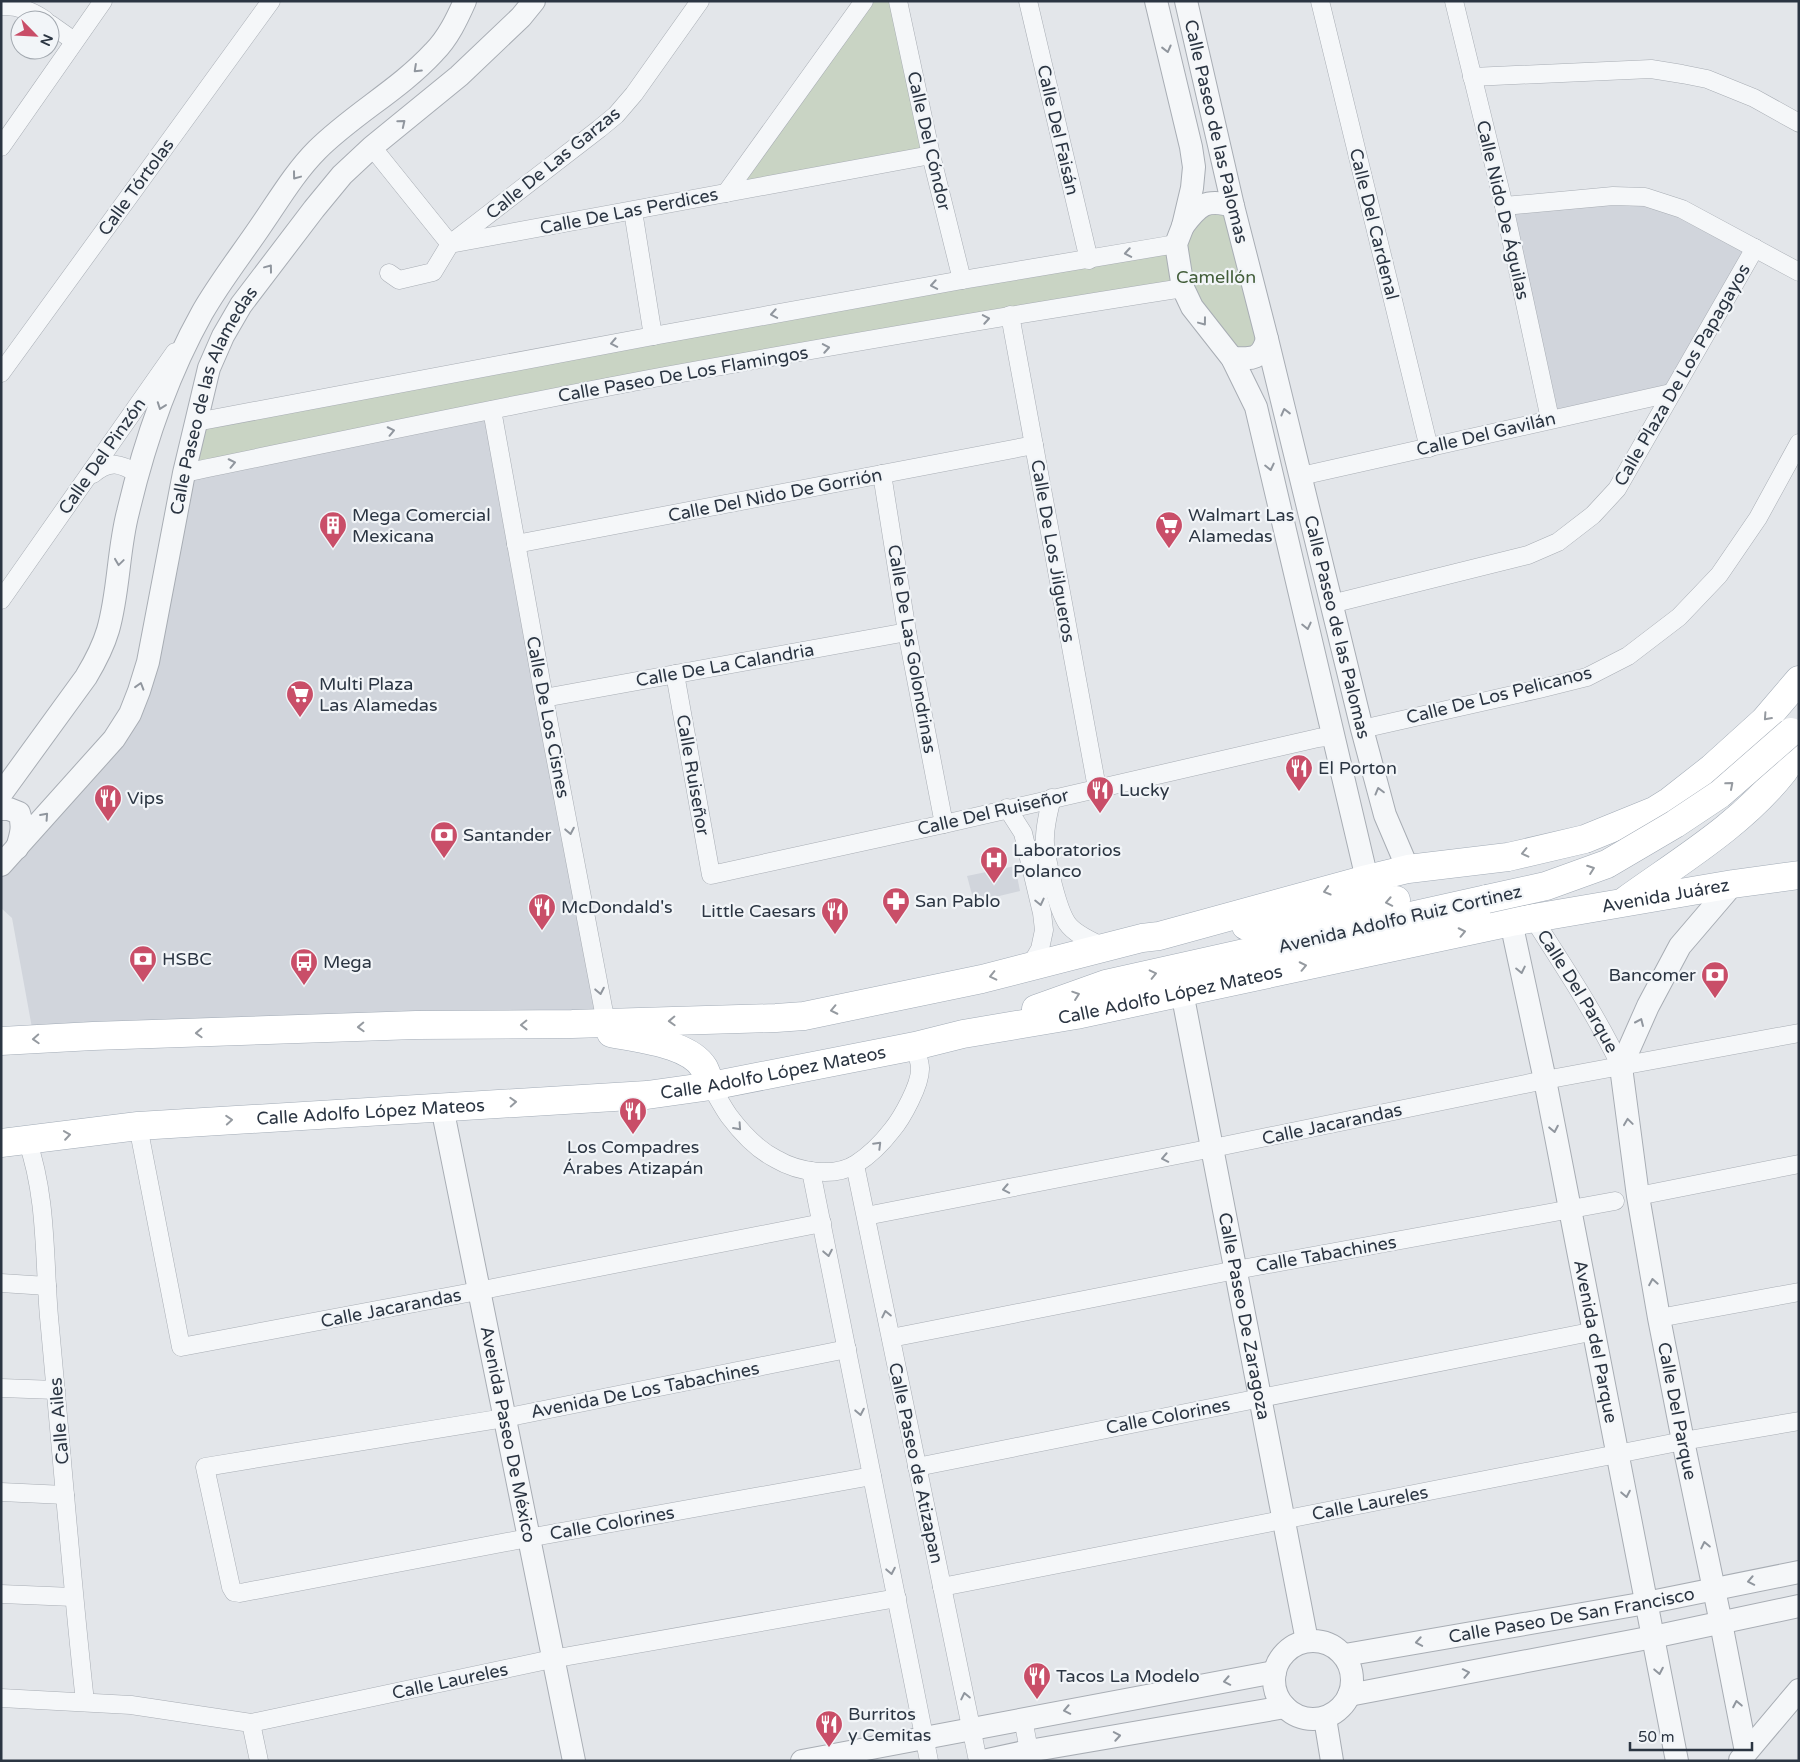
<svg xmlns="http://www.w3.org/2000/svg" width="1800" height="1762" viewBox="0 0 1800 1762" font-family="'Varela Round',sans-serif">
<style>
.built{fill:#d1d5dc}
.green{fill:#c9d4c4}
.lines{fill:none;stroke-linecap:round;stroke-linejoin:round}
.minor-casing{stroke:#a8adb4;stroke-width:19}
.tertiary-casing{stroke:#a8adb4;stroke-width:24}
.primary-casing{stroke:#a2abb6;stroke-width:29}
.minor{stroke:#f5f7f9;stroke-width:18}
.tertiary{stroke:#f5f7f9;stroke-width:22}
.primary{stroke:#fff;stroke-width:28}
.primary-bridge-casing{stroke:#a2abb6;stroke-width:29;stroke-linecap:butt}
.primary-bridge{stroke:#fff;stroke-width:28}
.oneway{stroke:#90969e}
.oneway2{stroke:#959aa0}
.labels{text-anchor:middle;stroke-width:4.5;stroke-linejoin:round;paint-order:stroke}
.street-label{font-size:18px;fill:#2b3542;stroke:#f2f5f8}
.park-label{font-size:18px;fill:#425d39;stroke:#f2f5f8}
.poi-label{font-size:18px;fill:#2b3542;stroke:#f2f5f8;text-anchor:start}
</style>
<rect width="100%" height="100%" fill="#e3e6ea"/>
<g class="built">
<polygon points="1645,197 1755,248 1671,393 1550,419 1504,206"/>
<polygon points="492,410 606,1023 34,1039 12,918 1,908 1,865 130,714 184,473"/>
<polygon points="1015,866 1020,891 974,902 967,876"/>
</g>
<g class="green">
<polygon points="864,1 898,1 931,155 726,193"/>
<polygon points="1219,202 1267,339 1232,358 1184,288 184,473 196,422 1176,244"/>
</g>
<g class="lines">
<g class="minor-casing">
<g id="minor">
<polyline points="898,1 931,155 962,280"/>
<polyline points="1028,1 1089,260"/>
<polyline points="1320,1 1429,448"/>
<polyline points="1454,1 1504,206 1550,419"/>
<path d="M1,6C17,5 32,11 45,20"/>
<polyline points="50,24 74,41"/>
<polyline points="1472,77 1651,69 1682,74 1707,79 1754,98 1799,123"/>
<polyline points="1,147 103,1"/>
<polyline points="372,147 450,244"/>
<polyline points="726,193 864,1"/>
<polyline points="1504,206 1613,196 1645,197 1682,209 1799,272"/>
<polyline points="633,211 653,336"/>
<polyline points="450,244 931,155"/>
<polyline points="389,273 399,280 433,272 450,244 599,129 616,115 634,94 700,1"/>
<polyline points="1010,315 1097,788"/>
<polyline points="1,373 271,1"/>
<polyline points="492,410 544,698 606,1023"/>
<polyline points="196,422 653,336 962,280 1176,244"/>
<path d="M184,473C344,440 504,406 665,376C837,345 1010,315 1183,288"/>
<path d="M93,474C110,460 120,463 138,474"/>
<polyline points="882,474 907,632 944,824"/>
<polyline points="1301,476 1671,393"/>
<polyline points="516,544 1034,445"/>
<polyline points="1,600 175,352"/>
<polyline points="1331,604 1528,555 1558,542 1593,515 1617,489 1755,248"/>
<polyline points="675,674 711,875 944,824 1318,738 1333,736"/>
<polyline points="544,698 907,632"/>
<polyline points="1362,729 1539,689 1587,677 1628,656 1679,617 1719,575 1758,518 1799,443"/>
<path d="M1052,798C1048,813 1044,829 1045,844C1047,863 1057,908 1067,923C1075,935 1094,942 1106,948"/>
<polyline points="1007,808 1023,833 1042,913 1044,930 1040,949 1029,968"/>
<path id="s1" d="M1533,918C1564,967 1596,1014 1621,1067"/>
<path d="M711,1086C717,1096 722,1106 729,1116C741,1132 758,1150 776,1159C798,1172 834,1178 856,1164C870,1155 882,1143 892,1130C902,1118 921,1084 920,1068C920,1061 916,1053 915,1046"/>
<polyline points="138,1126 181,1347 478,1291 822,1223"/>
<path d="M27,1140C47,1196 44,1258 49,1317C61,1445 71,1574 85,1702"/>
<polyline points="855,1165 978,1761"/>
<polyline points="811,1171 929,1761"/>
<polyline points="1638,1196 1799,1164"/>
<polyline points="866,1216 1213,1148 1545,1080 1799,1033"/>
<polyline points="1,1283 47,1286"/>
<polyline points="1659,1318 1799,1292"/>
<polyline points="891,1338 1236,1270 1615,1201"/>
<polyline points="847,1349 504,1418 205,1467 231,1587 234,1592 240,1593 528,1538 872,1476"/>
<polyline points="1,1388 56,1390"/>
<polyline points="917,1467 1595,1331"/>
<polyline points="1,1492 65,1495"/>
<polyline points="942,1587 1683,1441 1799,1421"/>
<polyline points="1,1594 73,1597"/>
<polyline points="1,1698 131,1705 251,1723 552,1659 897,1598"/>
<polyline points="1023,1719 1031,1761"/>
<polyline points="251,1723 259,1761"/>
</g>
</g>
<g class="tertiary-casing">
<g id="tertiary">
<polyline points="1156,1 1191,147 1194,167 1192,188 1183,226 1176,244 1183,288 1192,307 1232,358 1256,407 1367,879"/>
<path id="s2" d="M1186,1L1233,206L1267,339L1362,729L1385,815L1408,869"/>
<path d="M1183,226C1199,205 1206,198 1233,206"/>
<path d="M1232,358C1252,359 1261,360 1267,339"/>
<path d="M1,794L86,677C95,662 103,647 108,630C119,592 118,550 128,512C144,444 168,374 202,313C219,283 241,255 260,227C278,201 295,172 317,150C353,114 399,90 434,52C448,38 457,19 465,1"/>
<path d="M1,809H9L19,813C24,826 21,835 17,848"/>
<path id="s3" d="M1,865L114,739L130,714L139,691L148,662L184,473L209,368L223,336L241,305L314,209L342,175L372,147L459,76L521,17L534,1"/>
<path id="s4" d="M1733,884L1680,946L1648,1006L1621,1067L1638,1196L1659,1318L1683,1441L1721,1623L1746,1752"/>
<path id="s5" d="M1511,922L1545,1080L1677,1761"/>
<path id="s6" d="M1182,992L1307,1641"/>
<path id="s7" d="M442,1107L574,1761"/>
<circle cx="1313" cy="1680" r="39"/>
<path id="s8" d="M1345,1655L1646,1603L1799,1572"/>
<polyline points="1349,1695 1653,1637 1799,1606"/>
<polyline points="1325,1718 1332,1761"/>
<polyline points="1740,1760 1799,1690"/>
<polyline points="802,1761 1275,1672"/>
<polyline points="983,1761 1029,1751 1285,1707"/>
</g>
</g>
<g class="primary-casing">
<g id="primary">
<path d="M1626,900C1680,861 1741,825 1783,772C1789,764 1794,754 1799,745"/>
<polyline points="1246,926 1285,922 1396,900"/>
<polyline points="1036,1009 1106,984 1487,899"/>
<path d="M611,1033C638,1039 689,1043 704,1068C707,1074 709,1081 711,1086"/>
<polyline points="1,1041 93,1036 416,1025 572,1024 776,1018 804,1016 982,979 1142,938 1159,936 1367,879 1408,869 1508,857 1585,839 1654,811 1670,801 1712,768 1764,721 1799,680"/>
<path id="s9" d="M1,1143L138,1126L647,1095L711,1086L915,1046L963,1034L1076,1015L1511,922L1733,884L1799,875"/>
</g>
</g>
<use href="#minor" class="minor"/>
<use href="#tertiary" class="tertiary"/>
<use href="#primary" class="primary"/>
<g class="primary-bridge-casing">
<polyline id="primary-bridge" points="1487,899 1546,886 1607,864 1675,824 1720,794 1791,732"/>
</g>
<use href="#primary-bridge" class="primary-bridge"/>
</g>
<defs><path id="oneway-chevron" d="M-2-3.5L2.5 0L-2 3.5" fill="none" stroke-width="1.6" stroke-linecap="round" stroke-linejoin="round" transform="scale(1.25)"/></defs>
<g class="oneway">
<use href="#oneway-chevron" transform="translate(1167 49) rotate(76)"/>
<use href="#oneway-chevron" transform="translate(417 69) rotate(137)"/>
<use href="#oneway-chevron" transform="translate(402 123) rotate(-39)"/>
<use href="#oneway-chevron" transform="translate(296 176) rotate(127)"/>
<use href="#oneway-chevron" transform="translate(1128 253) rotate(170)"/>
<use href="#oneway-chevron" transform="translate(269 268) rotate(-53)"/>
<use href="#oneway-chevron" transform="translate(934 285) rotate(170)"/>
<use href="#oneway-chevron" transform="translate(774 314) rotate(170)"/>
<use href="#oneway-chevron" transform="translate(986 319) rotate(-10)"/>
<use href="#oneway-chevron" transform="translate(1203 322) rotate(53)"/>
<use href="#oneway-chevron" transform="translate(614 343) rotate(169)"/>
<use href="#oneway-chevron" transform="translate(826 348) rotate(-10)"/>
<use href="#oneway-chevron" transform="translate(161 406) rotate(110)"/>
<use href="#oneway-chevron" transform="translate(1285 412) rotate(-104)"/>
<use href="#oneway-chevron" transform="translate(391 431) rotate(-12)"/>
<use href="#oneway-chevron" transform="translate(232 463) rotate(-12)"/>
<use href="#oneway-chevron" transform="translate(1270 467) rotate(77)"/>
<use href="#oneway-chevron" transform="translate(119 562) rotate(98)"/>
<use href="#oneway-chevron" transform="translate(1307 626) rotate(77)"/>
<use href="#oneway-chevron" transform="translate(140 686) rotate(-73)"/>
<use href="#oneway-chevron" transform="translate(1379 791) rotate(-105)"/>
<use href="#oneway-chevron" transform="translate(45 816) rotate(-48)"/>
<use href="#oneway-chevron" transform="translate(570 831) rotate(79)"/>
<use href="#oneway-chevron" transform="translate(1040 902) rotate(77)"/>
<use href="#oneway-chevron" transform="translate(1521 970) rotate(78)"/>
<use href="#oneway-chevron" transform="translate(600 991) rotate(79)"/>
<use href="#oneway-chevron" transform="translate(1640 1022) rotate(-66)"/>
<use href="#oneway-chevron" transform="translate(1628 1122) rotate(-98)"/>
<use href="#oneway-chevron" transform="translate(738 1127) rotate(48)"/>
<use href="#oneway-chevron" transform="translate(1554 1129) rotate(79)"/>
<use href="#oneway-chevron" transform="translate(878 1145) rotate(-45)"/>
<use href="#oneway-chevron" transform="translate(1165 1158) rotate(169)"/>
<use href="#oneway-chevron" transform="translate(1006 1189) rotate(169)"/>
<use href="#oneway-chevron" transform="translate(828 1253) rotate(79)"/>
<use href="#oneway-chevron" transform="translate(1653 1282) rotate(-100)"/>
<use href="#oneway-chevron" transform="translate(886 1314) rotate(-102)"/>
<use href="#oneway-chevron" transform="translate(860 1412) rotate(79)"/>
<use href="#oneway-chevron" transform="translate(1626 1494) rotate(79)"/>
<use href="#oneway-chevron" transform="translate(1705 1545) rotate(-102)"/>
<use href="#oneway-chevron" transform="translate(891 1571) rotate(79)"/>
<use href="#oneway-chevron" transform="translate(1751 1581) rotate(169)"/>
<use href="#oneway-chevron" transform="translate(1419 1642) rotate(170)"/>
<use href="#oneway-chevron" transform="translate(1659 1671) rotate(79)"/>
<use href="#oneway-chevron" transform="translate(1466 1673) rotate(-11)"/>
<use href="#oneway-chevron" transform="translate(1227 1681) rotate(169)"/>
<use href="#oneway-chevron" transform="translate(965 1696) rotate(-102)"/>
<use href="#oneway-chevron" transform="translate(1737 1704) rotate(-101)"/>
<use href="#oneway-chevron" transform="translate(1067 1710) rotate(169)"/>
<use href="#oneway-chevron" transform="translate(1117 1736) rotate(-10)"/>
</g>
<g class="oneway2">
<use href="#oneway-chevron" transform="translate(1767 717) rotate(132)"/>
<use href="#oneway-chevron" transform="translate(1730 785) rotate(-41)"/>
<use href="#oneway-chevron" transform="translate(1525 853) rotate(167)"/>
<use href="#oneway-chevron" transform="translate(1591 869) rotate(-20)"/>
<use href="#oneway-chevron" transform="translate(1327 891) rotate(164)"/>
<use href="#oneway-chevron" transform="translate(1389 902) rotate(169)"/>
<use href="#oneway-chevron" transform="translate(1462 932) rotate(-12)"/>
<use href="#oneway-chevron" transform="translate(1303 966) rotate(-12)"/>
<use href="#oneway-chevron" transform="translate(1153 974) rotate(-13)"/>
<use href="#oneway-chevron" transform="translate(993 976) rotate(167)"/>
<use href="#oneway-chevron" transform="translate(1076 995) rotate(-19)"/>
<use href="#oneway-chevron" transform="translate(834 1010) rotate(168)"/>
<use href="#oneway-chevron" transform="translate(672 1021) rotate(178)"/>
<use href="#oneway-chevron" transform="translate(524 1025) rotate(179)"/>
<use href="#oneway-chevron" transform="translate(361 1027) rotate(178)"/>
<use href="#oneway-chevron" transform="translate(199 1033) rotate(178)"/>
<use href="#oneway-chevron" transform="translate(36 1039) rotate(177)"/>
<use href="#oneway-chevron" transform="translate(513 1102) rotate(-3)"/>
<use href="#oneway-chevron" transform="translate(229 1120) rotate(-4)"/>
<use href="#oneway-chevron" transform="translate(67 1135) rotate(-8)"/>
</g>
<defs>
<g id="building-pin" transform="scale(1.4375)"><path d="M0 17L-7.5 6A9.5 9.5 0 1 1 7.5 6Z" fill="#c94e68" stroke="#f2f5f8"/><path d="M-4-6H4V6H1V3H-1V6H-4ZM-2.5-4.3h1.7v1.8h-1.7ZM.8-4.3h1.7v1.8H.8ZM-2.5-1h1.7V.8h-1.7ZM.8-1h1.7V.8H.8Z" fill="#fff"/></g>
<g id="supermarket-pin" transform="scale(1.4375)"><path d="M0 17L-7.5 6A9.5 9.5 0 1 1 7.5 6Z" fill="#c94e68" stroke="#f2f5f8"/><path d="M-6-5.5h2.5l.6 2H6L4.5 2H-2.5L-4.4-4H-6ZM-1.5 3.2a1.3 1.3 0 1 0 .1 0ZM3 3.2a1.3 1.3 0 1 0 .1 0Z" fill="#fff"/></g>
<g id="restaurant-pin" transform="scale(1.4375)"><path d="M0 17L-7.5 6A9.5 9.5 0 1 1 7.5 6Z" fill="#c94e68" stroke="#f2f5f8"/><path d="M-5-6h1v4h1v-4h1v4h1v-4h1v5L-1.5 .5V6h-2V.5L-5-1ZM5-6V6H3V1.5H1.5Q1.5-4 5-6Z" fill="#fff"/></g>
<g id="bank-pin" transform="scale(1.4375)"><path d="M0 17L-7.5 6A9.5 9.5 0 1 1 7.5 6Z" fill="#c94e68" stroke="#f2f5f8"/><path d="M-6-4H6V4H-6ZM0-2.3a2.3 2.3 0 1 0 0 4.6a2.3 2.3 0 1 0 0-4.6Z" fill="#fff"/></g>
<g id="hospital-pin" transform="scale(1.4375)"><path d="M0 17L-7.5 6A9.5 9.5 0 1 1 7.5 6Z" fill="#c94e68" stroke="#f2f5f8"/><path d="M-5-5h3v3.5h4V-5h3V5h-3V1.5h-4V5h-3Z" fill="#fff"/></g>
<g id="pharmacy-pin" transform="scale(1.4375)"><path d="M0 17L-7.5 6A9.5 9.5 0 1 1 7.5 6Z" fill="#c94e68" stroke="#f2f5f8"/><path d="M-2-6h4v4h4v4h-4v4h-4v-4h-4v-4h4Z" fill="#fff"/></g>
<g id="bus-pin" transform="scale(1.4375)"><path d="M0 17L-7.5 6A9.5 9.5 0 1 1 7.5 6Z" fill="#c94e68" stroke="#f2f5f8"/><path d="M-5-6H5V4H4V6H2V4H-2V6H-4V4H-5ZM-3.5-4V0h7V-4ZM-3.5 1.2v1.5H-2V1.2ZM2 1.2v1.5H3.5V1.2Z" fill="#fff"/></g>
</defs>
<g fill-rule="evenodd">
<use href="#building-pin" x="333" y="525"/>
<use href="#supermarket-pin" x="1169" y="525"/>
<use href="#supermarket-pin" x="300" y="694"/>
<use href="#restaurant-pin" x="1299" y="768"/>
<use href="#restaurant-pin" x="1100" y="790"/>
<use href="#restaurant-pin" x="108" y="798"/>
<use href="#bank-pin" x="444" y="835"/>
<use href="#hospital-pin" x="994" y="860"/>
<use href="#pharmacy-pin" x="896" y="901"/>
<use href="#restaurant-pin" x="542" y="907"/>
<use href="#restaurant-pin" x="835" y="911"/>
<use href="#bank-pin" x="143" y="959"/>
<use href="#bus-pin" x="304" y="962"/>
<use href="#bank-pin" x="1715" y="975"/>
<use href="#restaurant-pin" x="633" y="1111"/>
<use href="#restaurant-pin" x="1037" y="1676"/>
<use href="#restaurant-pin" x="829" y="1724"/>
</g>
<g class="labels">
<g class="street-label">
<text transform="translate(1058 130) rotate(77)" y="6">Calle Del Faisán</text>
<text dy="6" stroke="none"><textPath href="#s2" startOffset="134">Calle Paseo de las Palomas</textPath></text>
<text transform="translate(929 141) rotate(77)" y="6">Calle Del Cóndor</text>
<text transform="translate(553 163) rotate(-39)" y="6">Calle De Las Garzas</text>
<text transform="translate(136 187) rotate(-54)" y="6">Calle Tórtolas</text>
<text transform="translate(1503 210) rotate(77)" y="6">Calle Nido De Águilas</text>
<text transform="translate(629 211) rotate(-11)" y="6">Calle De Las Perdices</text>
<text transform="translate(1374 224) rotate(76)" y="6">Calle Del Cardenal</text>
<text transform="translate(683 374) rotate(-10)" y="6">Calle Paseo De Los Flamingos</text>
<text transform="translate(1682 375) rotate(-60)" y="6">Calle Plaza De Los Papagayos</text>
<text dy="6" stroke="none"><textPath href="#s3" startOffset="525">Calle Paseo de las Alamedas</textPath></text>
<text transform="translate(1486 434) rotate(-13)" y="6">Calle Del Gavilán</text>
<text transform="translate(102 456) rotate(-55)" y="6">Calle Del Pinzón</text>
<text transform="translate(775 495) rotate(-11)" y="6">Calle Del Nido De Gorrión</text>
<text transform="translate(1053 551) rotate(80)" y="6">Calle De Los Jilgueros</text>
<text dy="6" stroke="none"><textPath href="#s2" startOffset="644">Calle Paseo de las Palomas</textPath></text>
<text transform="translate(912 649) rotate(80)" y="6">Calle De Las Golondrinas</text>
<text transform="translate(725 665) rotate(-10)" y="6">Calle De La Calandria</text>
<text transform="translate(1499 695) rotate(-14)" y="6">Calle De Los Pelicanos</text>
<text transform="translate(548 717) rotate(79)" y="6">Calle De Los Cisnes</text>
<text transform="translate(693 775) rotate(80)" y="6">Calle Ruiseñor</text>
<text transform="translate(993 812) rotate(-13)" y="6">Calle Del Ruiseñor</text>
<text dy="6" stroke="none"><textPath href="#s9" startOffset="1686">Avenida Juárez</textPath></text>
<text transform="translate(1400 919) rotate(-13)" y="6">Avenida Adolfo Ruiz Cortinez</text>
<text dy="6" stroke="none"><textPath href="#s1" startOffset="86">Calle Del Parque</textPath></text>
<text dy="6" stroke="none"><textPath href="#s9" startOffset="1181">Calle Adolfo López Mateos</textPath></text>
<text dy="6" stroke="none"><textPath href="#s9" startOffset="776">Calle Adolfo López Mateos</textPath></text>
<text dy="6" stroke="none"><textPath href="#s9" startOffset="371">Calle Adolfo López Mateos</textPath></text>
<text transform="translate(1332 1124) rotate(-12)" y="6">Calle Jacarandas</text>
<text transform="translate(1326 1254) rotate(-10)" y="6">Calle Tabachines</text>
<text transform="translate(391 1308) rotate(-11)" y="6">Calle Jacarandas</text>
<text dy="6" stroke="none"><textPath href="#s6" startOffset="330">Calle Paseo De Zaragoza</textPath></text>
<text dy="6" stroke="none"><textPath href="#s5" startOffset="428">Avenida del Parque</textPath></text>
<text transform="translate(645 1390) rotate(-11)" y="6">Avenida De Los Tabachines</text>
<text dy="6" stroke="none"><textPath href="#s4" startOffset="565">Calle Del Parque</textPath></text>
<text transform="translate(1168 1416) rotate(-11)" y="6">Calle Colorines</text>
<text transform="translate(59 1421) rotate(-95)" y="6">Calle Ailes</text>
<text dy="6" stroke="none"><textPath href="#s7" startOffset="334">Avenida Paseo De México</textPath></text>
<text transform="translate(916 1463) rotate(78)" y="6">Calle Paseo de Atizapan</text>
<text transform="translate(1370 1503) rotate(-11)" y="6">Calle Laureles</text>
<text transform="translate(612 1523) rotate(-10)" y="6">Calle Colorines</text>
<text dy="6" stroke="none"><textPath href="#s8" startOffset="230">Calle Paseo De San Francisco</textPath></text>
<text transform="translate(450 1681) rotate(-12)" y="6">Calle Laureles</text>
</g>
<g class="park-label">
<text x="1216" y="283">Camellón</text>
</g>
<g class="poi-label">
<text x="352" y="521">Mega Comercial<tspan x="352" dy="21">Mexicana</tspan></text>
<text x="1188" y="521">Walmart Las<tspan x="1188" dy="21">Alamedas</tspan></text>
<text x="319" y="690">Multi Plaza<tspan x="319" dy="21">Las Alamedas</tspan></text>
<text x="1318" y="774">El Porton</text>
<text x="1119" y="796">Lucky</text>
<text x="127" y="804">Vips</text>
<text x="463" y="841">Santander</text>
<text x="1013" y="856">Laboratorios<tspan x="1013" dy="21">Polanco</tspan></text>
<text x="915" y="907">San Pablo</text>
<text x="561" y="913">McDondald's</text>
<text x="816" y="917" text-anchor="end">Little Caesars</text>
<text x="162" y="965">HSBC</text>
<text x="323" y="968">Mega</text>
<text x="1696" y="981" text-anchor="end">Bancomer</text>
<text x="633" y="1153" text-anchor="middle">Los Compadres<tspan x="633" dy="21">Árabes Atizapán</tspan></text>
<text x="1056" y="1682">Tacos La Modelo</text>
<text x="848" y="1720">Burritos<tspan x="848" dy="21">y Cemitas</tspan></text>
</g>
</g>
<rect width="1800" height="1762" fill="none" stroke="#2b3542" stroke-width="5"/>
<g transform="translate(35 35) rotate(114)"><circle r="24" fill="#f2f5f8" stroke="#a2a8af"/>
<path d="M0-4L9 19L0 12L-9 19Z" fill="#c94e68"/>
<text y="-8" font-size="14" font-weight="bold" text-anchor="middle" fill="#2b3542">N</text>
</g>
<path d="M1630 1742v8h122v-8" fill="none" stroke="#2b3542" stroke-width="2.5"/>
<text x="1638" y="1742" font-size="15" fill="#2b3542" stroke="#f2f5f8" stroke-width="4" paint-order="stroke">50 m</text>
</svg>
